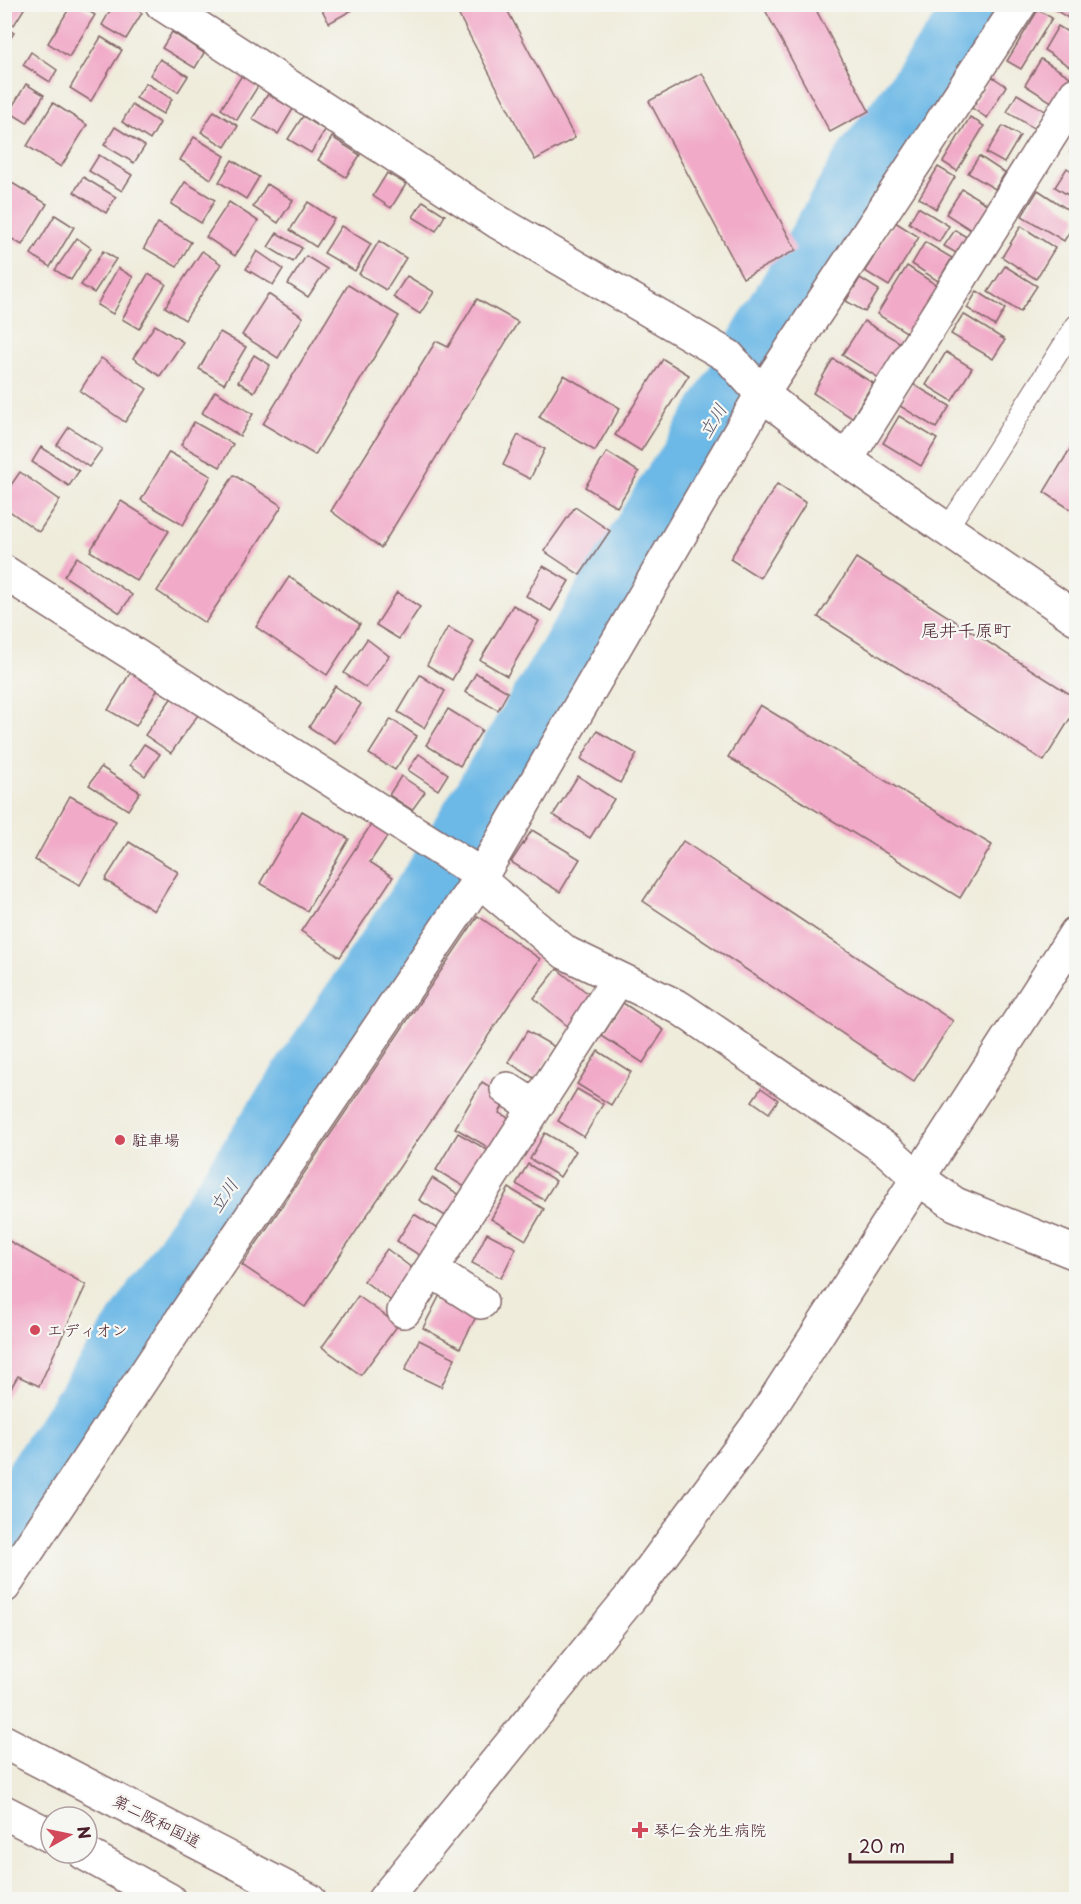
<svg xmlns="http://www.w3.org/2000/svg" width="1081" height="1904" viewBox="0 0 1081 1904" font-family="'Playpen Sans','Klee One',sans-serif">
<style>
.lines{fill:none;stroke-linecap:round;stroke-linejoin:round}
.river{stroke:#6cb8e6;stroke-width:62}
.building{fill:#f1aac8}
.lane-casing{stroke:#846769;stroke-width:22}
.street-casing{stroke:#846769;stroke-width:36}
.secondary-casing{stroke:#846769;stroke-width:36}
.highway-casing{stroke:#846769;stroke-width:36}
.lane{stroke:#fff;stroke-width:20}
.street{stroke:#fff;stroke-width:33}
.secondary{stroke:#fff;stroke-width:33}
.highway{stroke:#fff;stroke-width:33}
.poi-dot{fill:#d1495b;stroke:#f6f6f2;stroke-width:2}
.labels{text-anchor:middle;stroke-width:4.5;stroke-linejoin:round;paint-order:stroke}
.poi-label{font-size:16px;fill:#4a1f2b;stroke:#f6f6f2;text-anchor:start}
.street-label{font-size:16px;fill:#4a1f2b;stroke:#f6f6f2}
.water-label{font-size:18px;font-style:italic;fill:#56556c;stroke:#f6f6f2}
.neighbourhood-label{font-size:18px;fill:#4a1f2b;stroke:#f6f6f2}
</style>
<rect width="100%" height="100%" fill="#f6f6f2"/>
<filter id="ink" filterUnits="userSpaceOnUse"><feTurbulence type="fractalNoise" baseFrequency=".0167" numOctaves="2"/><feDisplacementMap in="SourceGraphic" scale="12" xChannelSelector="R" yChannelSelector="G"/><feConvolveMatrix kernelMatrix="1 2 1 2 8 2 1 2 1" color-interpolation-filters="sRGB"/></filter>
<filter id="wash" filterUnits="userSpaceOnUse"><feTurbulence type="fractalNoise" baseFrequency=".008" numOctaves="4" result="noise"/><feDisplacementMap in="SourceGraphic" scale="24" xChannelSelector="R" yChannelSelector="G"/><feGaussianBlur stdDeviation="1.35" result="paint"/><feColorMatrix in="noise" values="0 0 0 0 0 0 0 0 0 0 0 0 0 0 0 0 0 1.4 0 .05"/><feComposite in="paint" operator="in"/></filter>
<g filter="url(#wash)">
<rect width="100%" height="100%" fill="#efecdb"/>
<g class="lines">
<g class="river">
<polyline points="455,845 667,494 712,424 864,164 982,4"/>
<polyline points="4,1527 443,866"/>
</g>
</g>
<g id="blocks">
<g class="building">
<polygon points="4,4 27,4 14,25 4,19"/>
<polygon points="72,4 77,4 95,15 69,57 48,43"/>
<polygon points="114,4 127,4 142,13 126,39 102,25"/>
<polygon points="319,4 363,4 329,23"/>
<polygon points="453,4 504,4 575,138 535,160"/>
<polygon points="762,4 813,4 869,111 830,132"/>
<polygon points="1050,4 1076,4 1076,23 1049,6"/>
<polygon points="1038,10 1052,18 1021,69 1007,61"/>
<polygon points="1058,26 1076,37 1076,61 1072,68 1044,50"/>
<polygon points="4,27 14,33 4,48"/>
<polygon points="172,32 204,53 195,68 162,48"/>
<polygon points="101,37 122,50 91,101 70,88"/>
<polygon points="31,52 57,70 50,82 23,65"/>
<polygon points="160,59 188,76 178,92 150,75"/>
<polygon points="1041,59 1072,78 1056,105 1025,85"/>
<polygon points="702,73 796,250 743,278 649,101"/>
<polygon points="242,75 258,86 237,120 221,109"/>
<polygon points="991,76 1006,86 987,118 972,108"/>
<polygon points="146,83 172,99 163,114 136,98"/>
<polygon points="26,84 44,95 27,123 9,112"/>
<polygon points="268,94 293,109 278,134 252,119"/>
<polygon points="1017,94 1045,111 1035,129 1007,112"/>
<polygon points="53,103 87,125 61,167 27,146"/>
<polygon points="132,105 160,123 150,140 122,122"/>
<polygon points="214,111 238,126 225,147 201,132"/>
<polygon points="303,116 325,130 311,153 288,139"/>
<polygon points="970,117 984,126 957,171 943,162"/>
<polygon points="1003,126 1020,136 1004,163 986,153"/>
<polygon points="115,127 145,146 134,163 104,145"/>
<polygon points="194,137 225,156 211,179 180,160"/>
<polygon points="332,137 360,155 346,177 318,160"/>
<polygon points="1076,141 1076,156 1070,152"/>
<polygon points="99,155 132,175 122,191 89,171"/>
<polygon points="979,156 1005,173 995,189 968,173"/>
<polygon points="232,160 259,177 246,199 219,182"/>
<polygon points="938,167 955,177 936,209 919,198"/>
<polygon points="1067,168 1076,174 1076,200 1055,187"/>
<polygon points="387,173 406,184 391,208 373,196"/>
<polygon points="83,177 116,197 106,213 74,192"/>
<polygon points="185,182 215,200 201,223 171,204"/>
<polygon points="12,183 47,204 22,245 4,234 4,195"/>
<polygon points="267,184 293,200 278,223 253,207"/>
<polygon points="962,189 990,206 974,232 946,214"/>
<polygon points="1038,190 1076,215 1076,221 1064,241 1022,216"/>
<polygon points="423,201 445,215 436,231 413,217"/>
<polygon points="229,202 258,221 235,256 206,237"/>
<polygon points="308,202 334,219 316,247 290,230"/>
<polygon points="918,207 949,226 939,242 909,223"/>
<polygon points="55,215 74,227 50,267 31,254"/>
<polygon points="895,222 919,237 889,286 865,271"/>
<polygon points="158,223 191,242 177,267 144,248"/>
<polygon points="341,226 371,244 355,271 324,253"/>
<polygon points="1021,226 1055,248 1036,279 1002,257"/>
<polygon points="955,230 968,238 958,254 944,246"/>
<polygon points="277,233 302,248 293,262 268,247"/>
<polygon points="77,238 91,248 71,280 55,270"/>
<polygon points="379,241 406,258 386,290 359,274"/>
<polygon points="925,242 952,258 938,281 912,264"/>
<polygon points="103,251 116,259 94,293 81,285"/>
<polygon points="202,251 221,264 185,320 165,307"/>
<polygon points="257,251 283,269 273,285 246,269"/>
<polygon points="306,256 327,269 308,297 288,284"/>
<polygon points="907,266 941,288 911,335 877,314"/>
<polygon points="1005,266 1037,286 1020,312 988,292"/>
<polygon points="118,268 133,277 113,314 97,305"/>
<polygon points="148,274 166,284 139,329 122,319"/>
<polygon points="407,276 434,292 420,314 393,297"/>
<polygon points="860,278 879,290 865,312 846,301"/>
<polygon points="348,285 399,316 315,455 263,424"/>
<polygon points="977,291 1005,309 995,326 967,308"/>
<polygon points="268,294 303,317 278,358 242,335"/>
<polygon points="477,299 518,322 381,548 331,511 436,341 448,347"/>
<polygon points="963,314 1005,340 993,359 951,334"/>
<polygon points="864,321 904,345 882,380 842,355"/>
<polygon points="155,325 183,342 160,376 133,358"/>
<polygon points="220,332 246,347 224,384 199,369"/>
<polygon points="946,352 972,368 952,401 926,385"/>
<polygon points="254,355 270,365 254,392 238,382"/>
<polygon points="101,358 147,389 125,422 80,391"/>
<polygon points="663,359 689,375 641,451 615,435"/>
<polygon points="833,359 873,383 852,418 813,393"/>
<polygon points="564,375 620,408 595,451 539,417"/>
<polygon points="913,384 950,406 936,428 900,406"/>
<polygon points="215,391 253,414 240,436 202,413"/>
<polygon points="899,416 937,439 921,466 883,443"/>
<polygon points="194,422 233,444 220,467 181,445"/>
<polygon points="69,427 102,449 89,467 57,445"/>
<polygon points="518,435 545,449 530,479 503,465"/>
<polygon points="1076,439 1076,513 1044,492"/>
<polygon points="41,447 79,471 69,486 32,462"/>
<polygon points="169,452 211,476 183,525 141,500"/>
<polygon points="607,452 639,472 617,507 585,487"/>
<polygon points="20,472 60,500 39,532 4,507 4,495"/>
<polygon points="234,475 282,506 205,623 157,591"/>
<polygon points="777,484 806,503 760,578 730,559"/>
<polygon points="121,501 169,531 137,581 90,551"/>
<polygon points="575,507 610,531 580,575 544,551"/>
<polygon points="77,557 132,595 120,613 64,576"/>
<polygon points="856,558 1076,698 1076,709 1044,761 818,617"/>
<polygon points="543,566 569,581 551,611 526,596"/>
<polygon points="289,577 360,624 327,675 256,627"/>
<polygon points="397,592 420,607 399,639 376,625"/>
<polygon points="513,605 539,621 507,676 480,660"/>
<polygon points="448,627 474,642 452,680 427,665"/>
<polygon points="367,639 389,656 366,688 344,673"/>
<polygon points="133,668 161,684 136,726 108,710"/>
<polygon points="476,673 508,692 498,710 465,692"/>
<polygon points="420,675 445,691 424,728 398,712"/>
<polygon points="335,686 361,704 335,744 309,727"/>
<polygon points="173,696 198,715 171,753 145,735"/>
<polygon points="760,705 992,845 960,898 728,757"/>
<polygon points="448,709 482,730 460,766 426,745"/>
<polygon points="391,719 417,736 395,770 369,754"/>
<polygon points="597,731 637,754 620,783 581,759"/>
<polygon points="144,744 160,754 145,776 130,765"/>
<polygon points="419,754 448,774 438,790 408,770"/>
<polygon points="101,767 140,792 128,810 89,785"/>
<polygon points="401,776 425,792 412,810 389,795"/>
<polygon points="578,776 614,799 590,838 553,815"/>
<polygon points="70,796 116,821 80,885 35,860"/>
<polygon points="302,811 349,839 307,911 260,883"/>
<polygon points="374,820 390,832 370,862 393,877 340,957 301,931"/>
<polygon points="532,830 580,859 560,892 511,862"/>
<polygon points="683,841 953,1021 914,1081 643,901"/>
<polygon points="129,842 178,872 154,911 105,880"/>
<polygon points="478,916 540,959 305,1307 242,1265"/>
<polygon points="557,969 595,999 571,1029 534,998"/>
<polygon points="623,1003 664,1030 643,1063 602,1036"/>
<polygon points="527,1031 555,1047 535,1079 508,1062"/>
<polygon points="598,1051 631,1072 611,1105 577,1084"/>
<polygon points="482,1082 500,1093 504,1104 499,1113 509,1118 491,1149 455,1128"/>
<polygon points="761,1088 778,1100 769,1113 752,1101"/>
<polygon points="577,1089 603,1104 584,1137 558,1121"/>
<polygon points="458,1133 491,1152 470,1190 436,1170"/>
<polygon points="545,1133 576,1151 560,1177 530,1159"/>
<polygon points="528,1164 556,1181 544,1200 516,1184"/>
<polygon points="432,1178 465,1198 452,1220 419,1200"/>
<polygon points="509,1188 544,1209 526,1240 491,1219"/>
<polygon points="414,1214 444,1233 427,1260 397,1241"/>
<polygon points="487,1233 516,1248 501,1278 472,1263"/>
<polygon points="4,1238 86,1285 39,1386 18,1376 4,1399"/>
<polygon points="387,1249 417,1272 394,1303 364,1281"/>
<polygon points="444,1287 481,1307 460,1348 423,1328"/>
<polygon points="358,1296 398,1325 361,1375 322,1347"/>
<polygon points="419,1340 455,1358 441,1387 405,1370"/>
</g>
</g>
</g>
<g filter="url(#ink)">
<use href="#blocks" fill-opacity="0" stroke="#846769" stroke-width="1.5"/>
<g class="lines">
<g class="lane-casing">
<polyline id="lane" points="947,529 1076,325"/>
</g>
<g class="street-casing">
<g id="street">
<polyline points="162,4 498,222 728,356 762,394 846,460 1076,618"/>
<polyline points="846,460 1076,94"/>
<polyline points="4,572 470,868 479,880 566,953 680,1008 887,1150 919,1179 955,1204 1076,1253"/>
<polyline points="507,1089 535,1107"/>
<polyline points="431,1270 481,1302"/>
<polyline points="404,1311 618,979"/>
<polyline points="4,1586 172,1334 479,880 762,394 1020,4"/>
</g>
</g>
<g class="secondary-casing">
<polyline id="secondary" points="384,1900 630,1598 766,1414 1076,933"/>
</g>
<g class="highway-casing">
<g id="highway">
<polyline points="4,1742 309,1900"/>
<polyline points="4,1812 51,1836"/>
<polyline points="84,1853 169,1900"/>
</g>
</g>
<use href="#lane" class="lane"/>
<use href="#street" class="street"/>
<use href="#secondary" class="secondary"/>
<use href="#highway" class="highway"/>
</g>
</g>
<g class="poi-dot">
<circle cx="120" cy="1140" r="6"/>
<circle cx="35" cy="1330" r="6"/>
<path d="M637 1821h6v6h6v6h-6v6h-6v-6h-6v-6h6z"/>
</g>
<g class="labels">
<g class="poi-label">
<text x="132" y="1146">駐車場</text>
<text x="47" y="1336">エディオン</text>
<text x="654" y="1836">琴仁会光生病院</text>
</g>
<g class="street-label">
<text transform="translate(157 1821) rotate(27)" y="6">第二阪和国道</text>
</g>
<g class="water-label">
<text transform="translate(713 421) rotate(-59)" y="6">立川</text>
<text transform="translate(224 1196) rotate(-56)" y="6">立川</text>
</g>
<g class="neighbourhood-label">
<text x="966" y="637">尾井千原町</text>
</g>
</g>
<rect width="1081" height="1904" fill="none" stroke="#f6f6f2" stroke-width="24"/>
<g transform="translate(69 1835) rotate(81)"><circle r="28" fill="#f6f6f2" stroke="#b1a0a2" stroke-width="1.5"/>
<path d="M0-4.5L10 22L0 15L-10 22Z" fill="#d1495b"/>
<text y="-9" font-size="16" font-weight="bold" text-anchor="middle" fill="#4a1f2b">N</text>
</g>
<path d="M850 1853v9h102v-9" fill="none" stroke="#4a1f2b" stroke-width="3"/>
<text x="859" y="1853" font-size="18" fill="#4a1f2b" stroke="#f6f6f2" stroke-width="4.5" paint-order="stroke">20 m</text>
</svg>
